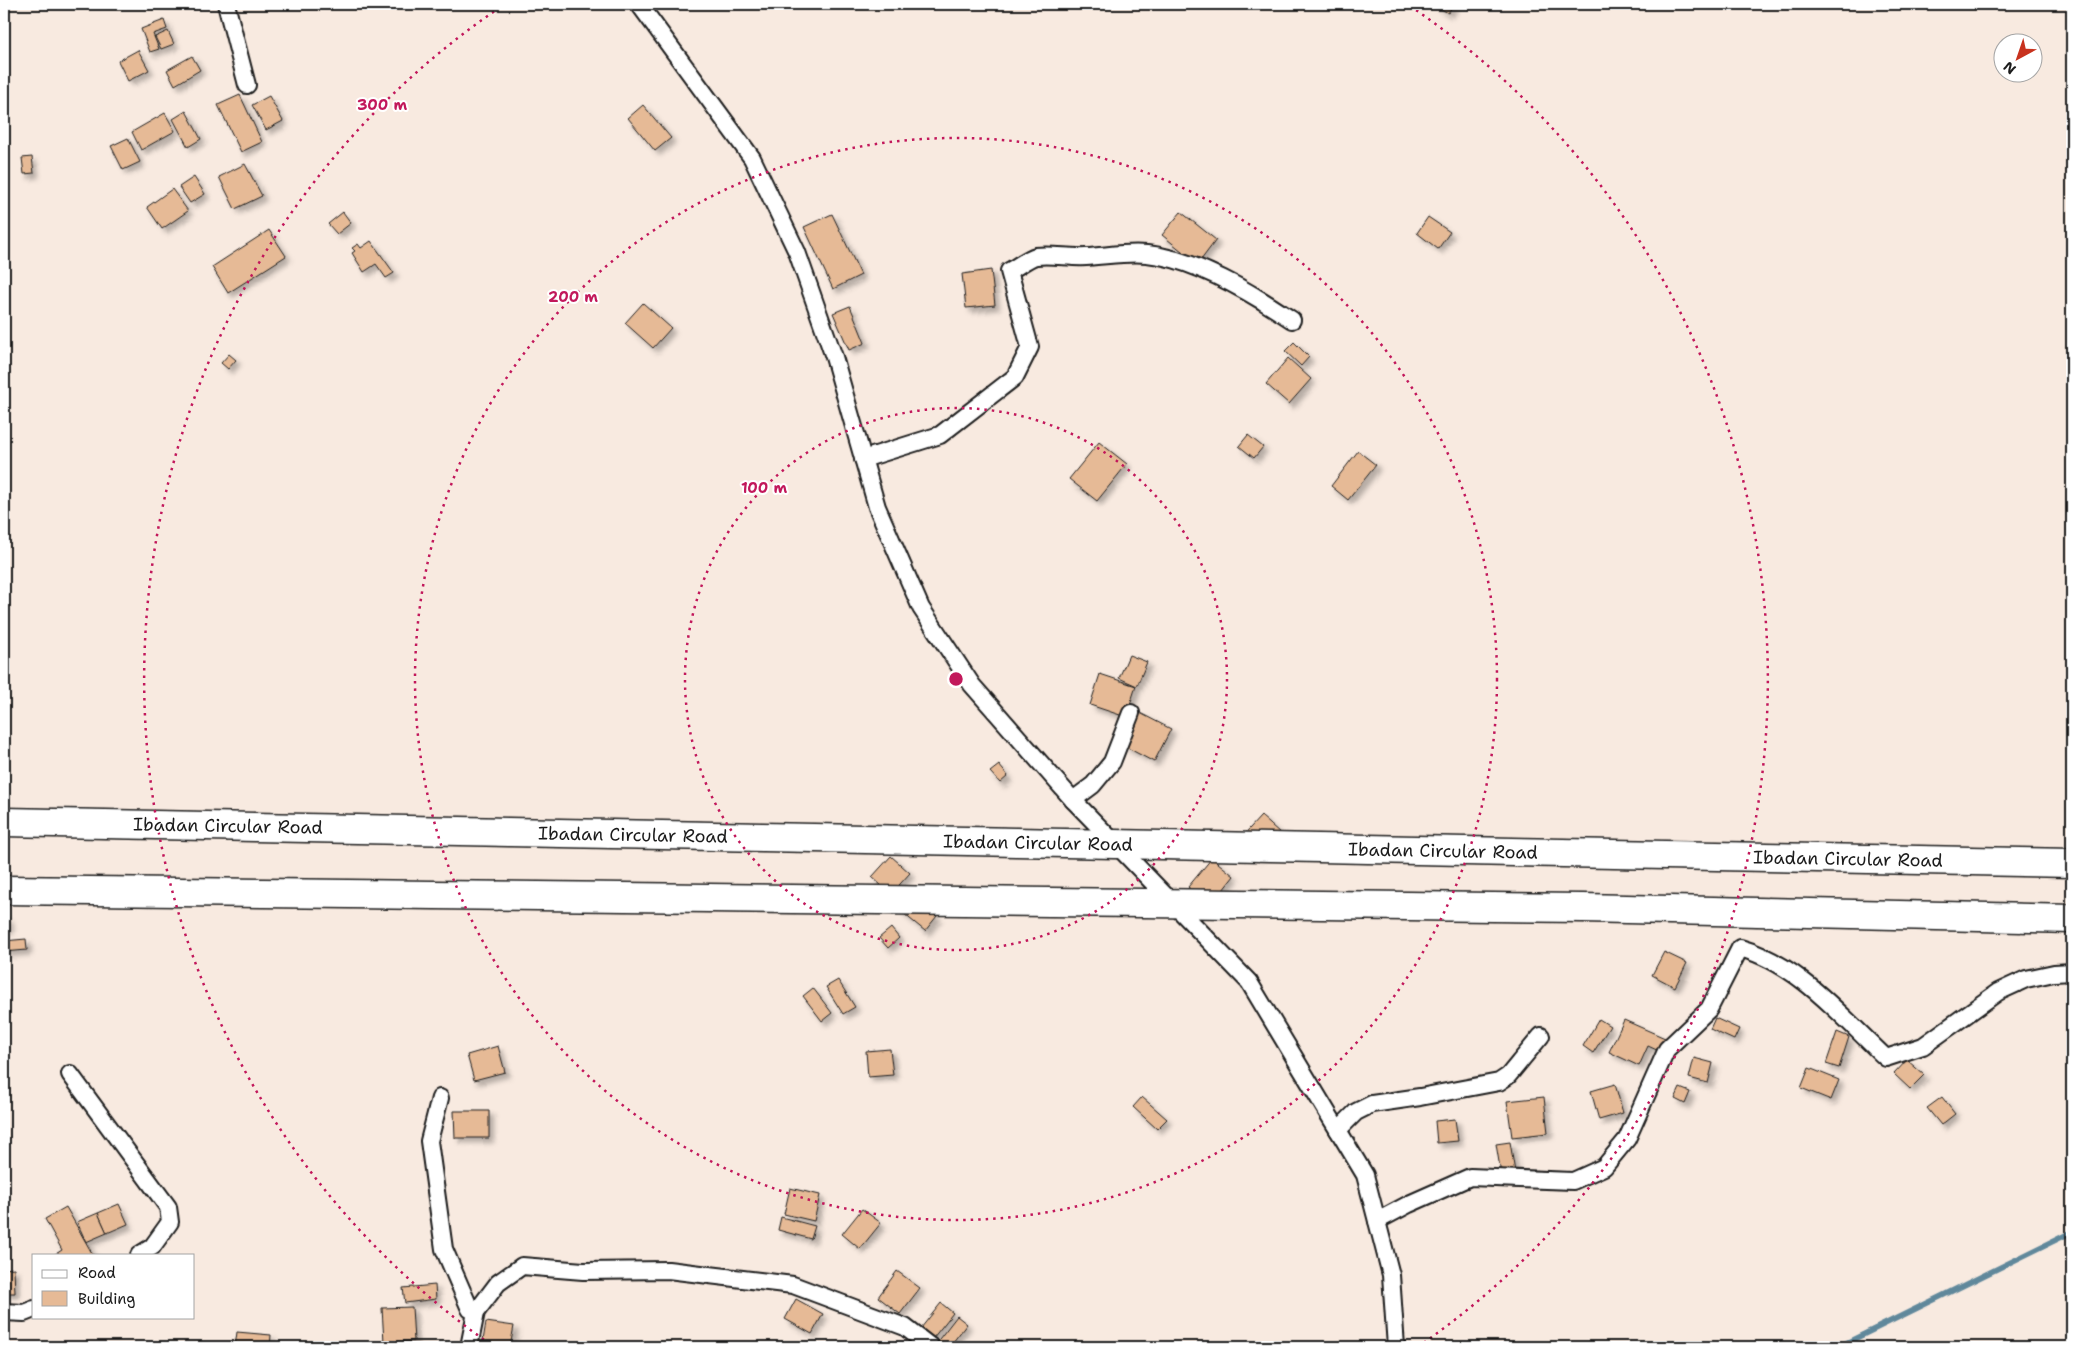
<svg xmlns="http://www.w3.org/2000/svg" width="2076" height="1351" viewBox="0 0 2076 1351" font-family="'Shantell Sans',sans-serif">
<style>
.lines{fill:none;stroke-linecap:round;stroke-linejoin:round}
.stream{stroke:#60889b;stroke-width:5.5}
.building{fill:#e6ba96;stroke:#1c1c1c;filter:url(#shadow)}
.street-casing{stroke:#1c1c1c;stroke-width:20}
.highway-casing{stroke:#1c1c1c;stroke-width:31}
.street{stroke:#fff;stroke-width:16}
.highway{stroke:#fff;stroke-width:28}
.ring{fill:none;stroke:#c2185b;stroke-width:2.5;stroke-dasharray:2.5 5}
.labels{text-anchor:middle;stroke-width:4;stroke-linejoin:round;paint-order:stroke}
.street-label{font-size:18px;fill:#1c1c1c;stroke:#fff}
.centre{fill:#c2185b;stroke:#fff;stroke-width:2.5}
.ring-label{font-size:15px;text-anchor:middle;font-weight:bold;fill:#c2185b;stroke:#fff;stroke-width:4;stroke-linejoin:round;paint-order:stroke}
</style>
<defs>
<filter id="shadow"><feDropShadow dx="4.5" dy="4.5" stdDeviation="2.5" flood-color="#0004"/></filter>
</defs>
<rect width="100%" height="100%" fill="#f8eae0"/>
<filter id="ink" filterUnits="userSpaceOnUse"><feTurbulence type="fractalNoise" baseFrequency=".02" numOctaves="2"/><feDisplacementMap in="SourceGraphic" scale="10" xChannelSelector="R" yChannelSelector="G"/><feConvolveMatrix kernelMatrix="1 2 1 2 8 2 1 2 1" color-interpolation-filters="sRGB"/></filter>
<g filter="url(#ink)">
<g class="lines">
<polyline class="stream" points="1838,1347 2072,1232"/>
</g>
<g class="building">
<polygon points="1433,4 1454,4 1448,13"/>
<polygon points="164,20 167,29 153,34 159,49 150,52 141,29"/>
<polygon points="168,31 174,44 161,49 155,37"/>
<polygon points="138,50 149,70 128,81 118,61"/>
<polygon points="192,56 200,70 175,85 167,70"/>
<polygon points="240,95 262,142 241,152 218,105"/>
<polygon points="269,96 283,121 266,130 252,105"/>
<polygon points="643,105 671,138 655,151 628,118"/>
<polygon points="186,111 201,139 188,147 173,119"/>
<polygon points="165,113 175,131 141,150 132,132"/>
<polygon points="128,138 140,162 123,170 111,146"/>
<polygon points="32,157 34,173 24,174 22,158"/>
<polygon points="245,164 262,196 235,209 219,177"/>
<polygon points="194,177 205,194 190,203 179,187"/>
<polygon points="172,189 188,211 162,229 147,207"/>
<polygon points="343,212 351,223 337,234 328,224"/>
<polygon points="1181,212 1216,240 1198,264 1162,235"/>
<polygon points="832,214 861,275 833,289 804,227"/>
<polygon points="1428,217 1450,232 1438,249 1417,233"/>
<polygon points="269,230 286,256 228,293 212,267"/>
<polygon points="371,241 394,273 386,278 376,264 364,272 352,253 355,251 352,248 358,244 361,248"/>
<polygon points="991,270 995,305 966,308 962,274"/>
<polygon points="643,303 671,328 653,348 625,323"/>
<polygon points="850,306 865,343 849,350 833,313"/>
<polygon points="1294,342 1309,357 1301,366 1285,351"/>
<polygon points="229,354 236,360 228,369 221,363"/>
<polygon points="1288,358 1311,379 1289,404 1266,384"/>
<polygon points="1248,435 1263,447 1254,458 1239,446"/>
<polygon points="1099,442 1127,464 1097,501 1069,479"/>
<polygon points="1358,451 1376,465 1348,500 1331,486"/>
<polygon points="1129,655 1147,662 1137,686 1119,678"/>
<polygon points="1100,674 1136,686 1126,717 1090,705"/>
<polygon points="1140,713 1171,729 1154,762 1124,746"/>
<polygon points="999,765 1008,776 1000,783 990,772"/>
<polygon points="1261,816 1280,833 1258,857 1239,840"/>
<polygon points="891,856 910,873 891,894 872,877"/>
<polygon points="1212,858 1234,876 1211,905 1188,887"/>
<polygon points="910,895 937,916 925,931 899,910"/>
<polygon points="4,917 8,917 9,929 4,930"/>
<polygon points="891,928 899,938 888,948 879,938"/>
<polygon points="26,939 27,950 4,952 4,941"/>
<polygon points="1664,952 1687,963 1675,987 1652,975"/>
<polygon points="838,980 855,1007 843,1014 826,987"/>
<polygon points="813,988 832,1013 822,1021 803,996"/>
<polygon points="1715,1018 1739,1029 1734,1040 1710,1029"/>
<polygon points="1599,1019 1610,1026 1593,1053 1583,1046"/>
<polygon points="1624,1020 1665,1038 1659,1051 1648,1046 1639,1066 1609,1052"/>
<polygon points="1837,1032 1849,1037 1839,1068 1826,1064"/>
<polygon points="498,1046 505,1072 474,1080 467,1055"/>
<polygon points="890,1049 893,1075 868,1077 866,1051"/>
<polygon points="1694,1058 1713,1063 1708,1083 1689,1078"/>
<polygon points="1907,1060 1924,1075 1910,1089 1894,1074"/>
<polygon points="1809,1068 1839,1080 1831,1100 1801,1088"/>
<polygon points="1615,1084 1623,1113 1599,1120 1591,1091"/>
<polygon points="1680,1088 1690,1092 1685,1104 1675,1099"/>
<polygon points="1142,1097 1167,1119 1157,1129 1133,1107"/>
<polygon points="1544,1097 1548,1133 1512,1137 1507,1101"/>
<polygon points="1942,1097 1955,1114 1941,1125 1927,1108"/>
<polygon points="454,1111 489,1111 489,1138 455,1138"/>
<polygon points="1455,1119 1458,1141 1437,1143 1435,1121"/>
<polygon points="1510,1142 1515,1172 1501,1174 1496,1144"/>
<polygon points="790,1188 820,1195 814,1221 784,1214"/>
<polygon points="119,1204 128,1224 107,1233 98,1213"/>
<polygon points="66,1207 93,1255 54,1255 62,1250 45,1219"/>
<polygon points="862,1209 881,1223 860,1249 842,1234"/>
<polygon points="98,1213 107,1233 86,1242 77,1222"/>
<polygon points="781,1217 815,1226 811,1239 778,1230"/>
<polygon points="14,1268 15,1293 4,1293 4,1269"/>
<polygon points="897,1271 920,1288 900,1314 878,1297"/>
<polygon points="435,1285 436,1299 405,1303 403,1288"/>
<polygon points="796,1299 823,1314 812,1334 785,1319"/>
<polygon points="941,1303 953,1313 933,1338 921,1328"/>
<polygon points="412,1307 414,1341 384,1342 382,1308"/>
<polygon points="957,1316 967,1324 949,1347 942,1347 936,1343"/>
<polygon points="486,1322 514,1326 510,1347 482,1347"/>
<polygon points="237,1332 271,1335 270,1347 235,1347"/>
</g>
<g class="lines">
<g class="street-casing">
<g id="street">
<polyline points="226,4 247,85"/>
<polyline points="639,4 752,158 797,252 834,357 877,507 921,608 972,685 1073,800 1249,982 1365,1175 1391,1275 1396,1347"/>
<path d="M863,459L940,435L1015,377L1030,347L1009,271C1017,267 1028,258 1036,256C1052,254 1070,258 1086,257C1106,256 1126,252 1147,254C1196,259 1252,293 1292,320"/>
<polyline points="1073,800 1093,785 1112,762 1131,713"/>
<polyline points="70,1074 168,1207 170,1222 152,1247 139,1255"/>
<polyline points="440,1098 429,1141 444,1249 470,1309 476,1312"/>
<polyline points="1338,1130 1356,1112 1372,1104 1420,1097 1499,1082 1508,1076 1541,1036"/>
<path d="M1377,1221L1409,1204L1470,1177L1573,1181L1604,1167L1627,1139L1667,1049L1709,1009L1740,948C1799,964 1842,1017 1886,1058L1923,1046L1998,992L2026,979L2054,973L2072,972"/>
<polyline points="4,1312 24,1313 34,1309"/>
<polyline points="469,1347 476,1312 498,1283 522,1266 583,1271 668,1270 793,1285 905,1327 931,1347"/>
</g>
</g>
<g class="highway-casing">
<g id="highway">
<polyline points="4,822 2072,863"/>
<polyline points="4,890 1583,908 2072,919"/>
</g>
</g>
<use href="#street" class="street"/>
<use href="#highway" class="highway"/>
</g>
</g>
<g class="ring">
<circle cx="956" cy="679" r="271"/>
<circle cx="956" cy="679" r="541"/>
<path d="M490 1344A812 812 0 0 1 502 6M1410 6A812 812 0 0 1 1422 1344"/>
</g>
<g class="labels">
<g class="street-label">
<text transform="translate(228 826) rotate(1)" y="6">Ibadan Circular Road</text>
<text transform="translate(633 835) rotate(1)" y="6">Ibadan Circular Road</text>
<text transform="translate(1038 843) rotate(1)" y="6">Ibadan Circular Road</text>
<text transform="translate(1443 851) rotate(1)" y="6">Ibadan Circular Road</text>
<text transform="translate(1848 859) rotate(1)" y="6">Ibadan Circular Road</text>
</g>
</g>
<circle cx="956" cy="679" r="8" class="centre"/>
<g class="ring-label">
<text x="382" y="110">300 m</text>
<text x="573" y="302">200 m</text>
<text x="764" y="493">100 m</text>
</g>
<rect width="2076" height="1351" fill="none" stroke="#fff" stroke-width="20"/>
<rect x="10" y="10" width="2056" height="1331" fill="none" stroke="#1c1c1c" stroke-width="2" filter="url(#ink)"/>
<rect x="32" y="1254" width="162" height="65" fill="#ffffff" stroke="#a4a4a4"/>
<rect x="42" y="1270" width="25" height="8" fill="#ffffff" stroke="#a4a4a4"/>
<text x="78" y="1278" font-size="15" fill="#1c1c1c">Road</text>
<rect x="42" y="1291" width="25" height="15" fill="#e6ba96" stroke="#a4a4a4"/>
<text x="78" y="1304" font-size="15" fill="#1c1c1c">Building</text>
<g transform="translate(2018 58) rotate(220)"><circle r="24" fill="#ffffff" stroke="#a4a4a4"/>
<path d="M0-4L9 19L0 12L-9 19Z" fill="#c8321e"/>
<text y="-8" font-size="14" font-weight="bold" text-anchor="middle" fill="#1c1c1c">N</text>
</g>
</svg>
